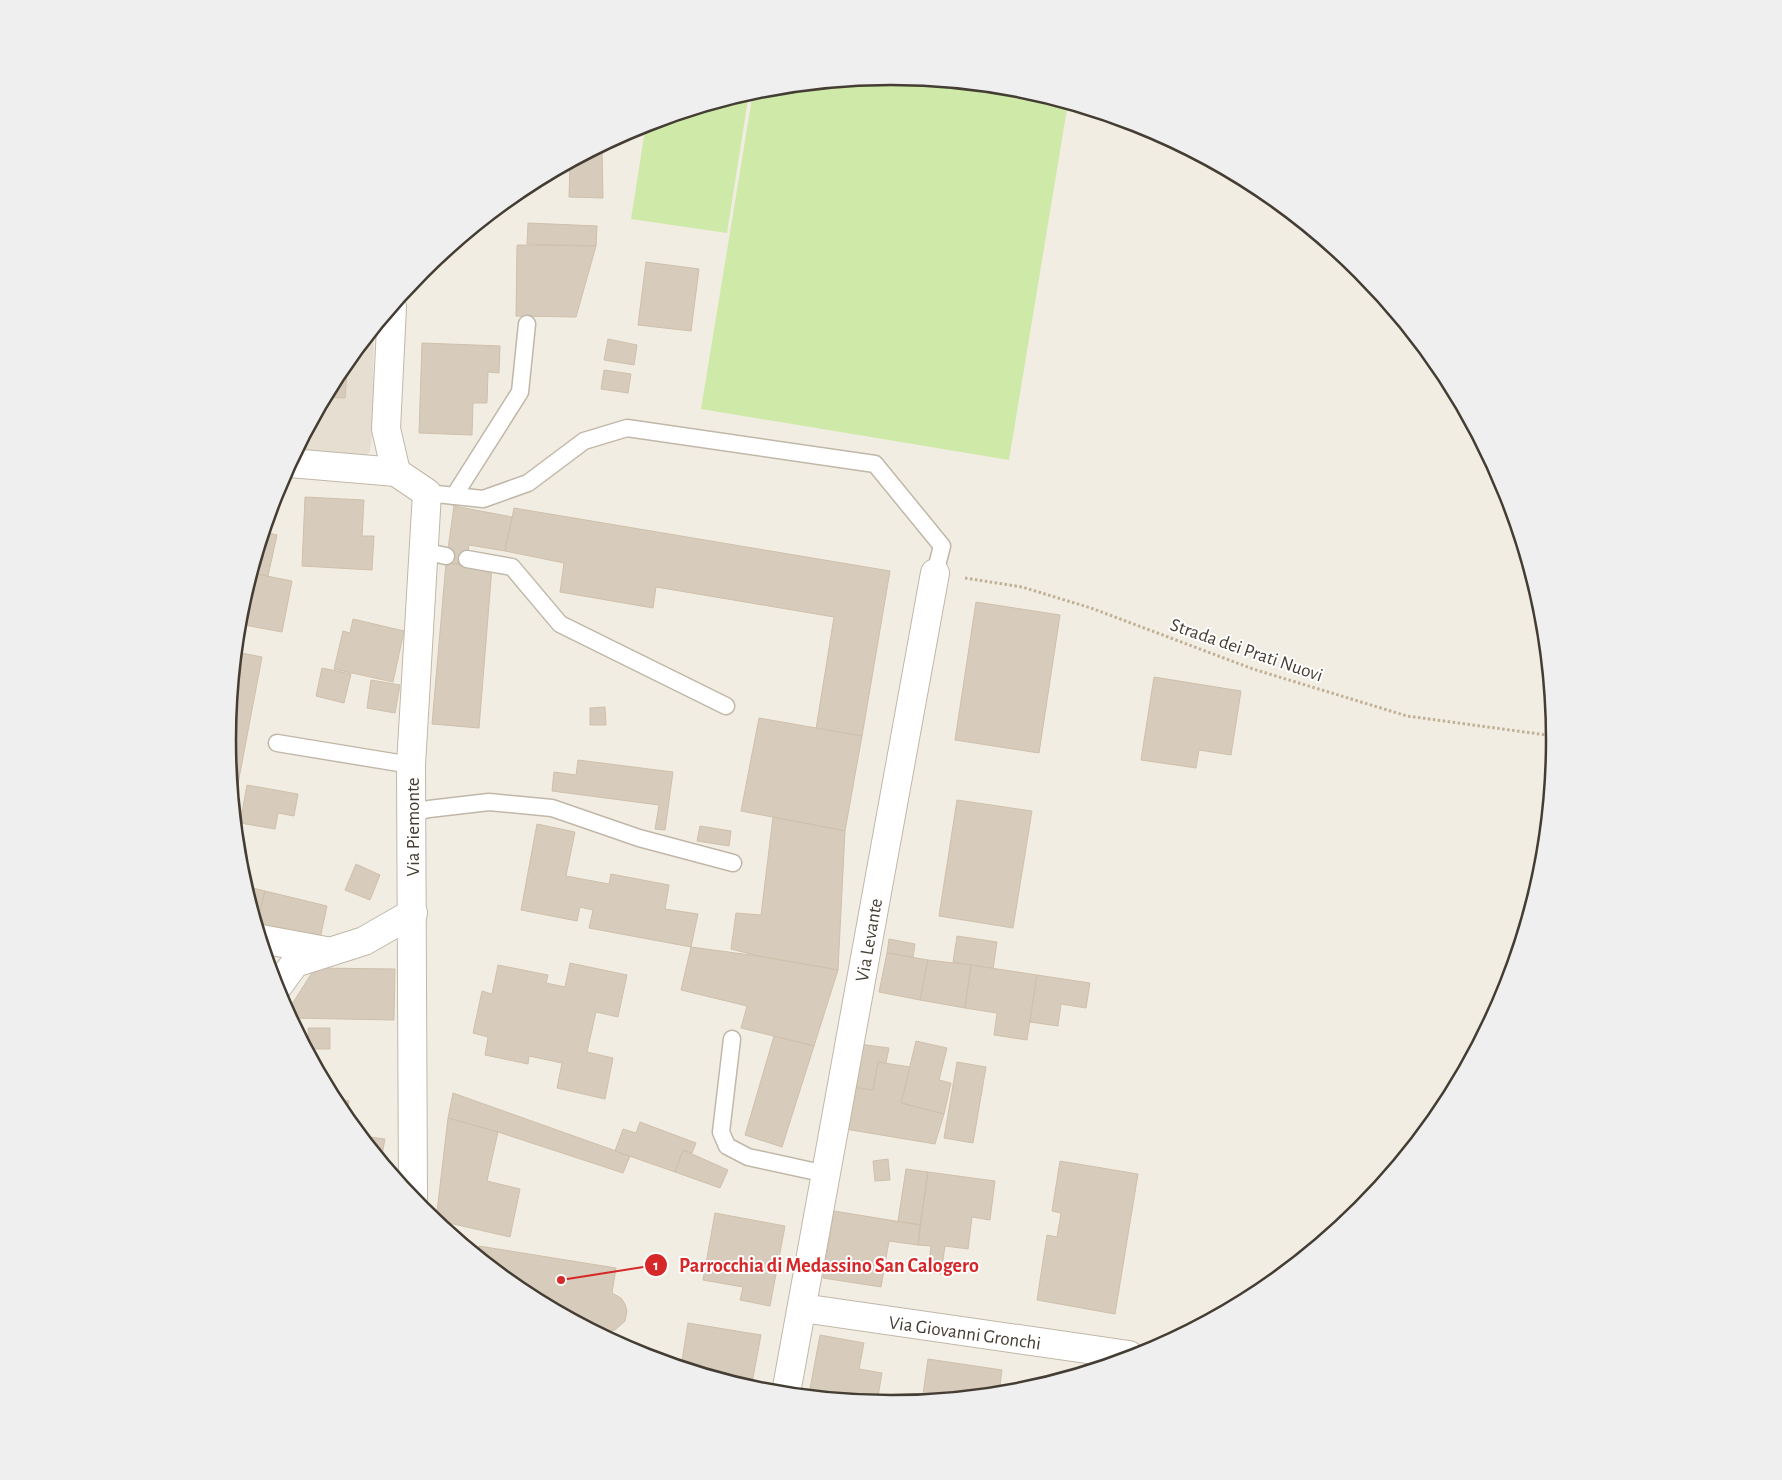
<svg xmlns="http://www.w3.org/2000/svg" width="1782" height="1480" viewBox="0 0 1782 1480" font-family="'Alegreya Sans',sans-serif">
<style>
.residential{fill:#e6dfd1}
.green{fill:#cfe9a9}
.building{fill:#d7cbbb;stroke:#cfc0ab}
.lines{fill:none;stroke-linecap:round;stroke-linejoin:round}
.lane-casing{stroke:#c1b7a8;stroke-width:19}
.street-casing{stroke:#c1b7a8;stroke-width:30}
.path{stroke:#c0b096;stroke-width:3;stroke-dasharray:2.5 2.5;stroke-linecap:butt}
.lane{stroke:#fff;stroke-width:16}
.street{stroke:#fff;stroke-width:28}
.labels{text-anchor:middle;stroke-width:4;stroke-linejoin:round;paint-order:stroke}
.street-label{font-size:19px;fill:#443d33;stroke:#fff}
.rim{fill:none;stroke:#443d33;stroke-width:2.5}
.leader{fill:none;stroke:#d62828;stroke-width:2}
.callout-dot{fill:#d62828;stroke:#fff;stroke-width:2}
.mark-label{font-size:15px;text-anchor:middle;font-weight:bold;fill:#fff}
.callout-label{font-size:20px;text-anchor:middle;font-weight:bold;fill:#d62828;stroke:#fff;stroke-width:4;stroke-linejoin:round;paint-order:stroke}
</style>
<rect width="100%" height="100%" fill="#f2ede3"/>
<polygon class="residential" points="374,328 372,434 370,452 358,460 295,454 339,371"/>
<g class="green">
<polygon points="891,76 1021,89 1068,103 1009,460 701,409 753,92 762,89"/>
<polygon points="749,93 727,233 631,219 646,124"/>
</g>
<g class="building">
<polygon points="594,150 602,150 603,198 569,197 570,163"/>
<polygon points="528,223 597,226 596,246 527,244"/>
<polygon points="517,245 596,246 576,317 516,316"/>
<polygon points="646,262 699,269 691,331 638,325"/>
<polygon points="608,339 637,345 634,365 604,360"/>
<polygon points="422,343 500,346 499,373 488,372 487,403 473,403 472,435 419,433"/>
<polygon points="604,370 631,374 628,393 601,389"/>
<polygon points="339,371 347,372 345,398 326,397"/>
<polygon points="305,497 364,500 362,536 374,536 372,570 302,566"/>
<polygon points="454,506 512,517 505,551 469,545 466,565 446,563"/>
<polygon points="514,508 890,571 862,736 816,729 834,617 656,587 653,608 560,592 564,563 505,551"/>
<polygon points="264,532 277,535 268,576 251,573"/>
<polygon points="446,563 492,567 479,728 432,724"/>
<polygon points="251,573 292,581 282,632 239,624 240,610"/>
<polygon points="976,602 1060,615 1039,753 955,740"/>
<polygon points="353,619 404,631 393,682 334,669 343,631 350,633"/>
<polygon points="236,652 262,657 237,789 232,788 227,740"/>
<polygon points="322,668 351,674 344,703 316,696"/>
<polygon points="1154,677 1241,691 1231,755 1199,750 1196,768 1141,760"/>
<polygon points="371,680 400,685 395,713 367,708"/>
<polygon points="605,707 606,725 590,725 590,708"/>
<polygon points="759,718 862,736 845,831 741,811"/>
<polygon points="578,760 673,772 665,830 655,829 659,805 552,791 554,772 576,775"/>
<polygon points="247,785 298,794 294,816 278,813 275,829 240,823"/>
<polygon points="957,800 1032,811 1013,928 939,916"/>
<polygon points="773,817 845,831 838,970 758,956 731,949 736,913 761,915"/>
<polygon points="537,824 575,832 566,876 609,884 611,874 669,885 665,909 698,914 691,947 589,928 593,910 580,907 577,921 521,910"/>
<polygon points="700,826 731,831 729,846 697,841"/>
<polygon points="356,864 380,875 370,900 345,890"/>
<polygon points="245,886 265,891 257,925"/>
<polygon points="265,891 327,906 319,943 259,931 257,925"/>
<polygon points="957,936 997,942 993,969 953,962"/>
<polygon points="889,939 915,944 913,957 887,953"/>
<polygon points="691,947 758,956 838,970 814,1046 741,1028 747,1006 681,990"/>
<polygon points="887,953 928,960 920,1000 879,992"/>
<polygon points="928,960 971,965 965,1008 920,1000"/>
<polygon points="570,963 627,975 618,1017 596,1012 587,1052 613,1058 605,1099 557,1088 562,1063 529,1056 528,1064 485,1055 488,1037 473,1033 482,991 492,994 498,965 548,975 546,983 565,987"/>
<polygon points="971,965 1037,975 1027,1040 994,1035 997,1013 965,1008"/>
<polygon points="315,968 395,969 394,1020 291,1018 287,1012"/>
<polygon points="1037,975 1090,983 1086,1008 1061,1004 1058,1026 1030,1022"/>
<polygon points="308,1028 330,1028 330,1049 309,1049"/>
<polygon points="774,1036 814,1046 782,1147 745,1135"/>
<polygon points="916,1041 947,1048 939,1080 951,1083 944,1114 901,1103"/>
<polygon points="859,1044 889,1048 886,1063 878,1062 873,1090 852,1087"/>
<polygon points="878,1062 910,1067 901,1103 944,1114 935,1144 845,1129 852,1087 873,1090"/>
<polygon points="957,1062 986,1067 973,1143 944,1138"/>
<polygon points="453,1093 630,1156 623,1173 498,1132 448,1118"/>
<polygon points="333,1098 349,1101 346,1118 339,1109"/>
<polygon points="448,1118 498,1132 487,1181 520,1189 510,1237 436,1220"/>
<polygon points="640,1122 696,1143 692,1153 683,1150 675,1172 615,1151 623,1129 636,1133"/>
<polygon points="361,1136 385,1139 381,1160"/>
<polygon points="683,1150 728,1170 720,1188 675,1172"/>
<polygon points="888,1159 890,1180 875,1181 873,1161"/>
<polygon points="1060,1161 1138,1174 1115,1314 1037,1300 1047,1235 1057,1237 1061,1213 1052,1211"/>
<polygon points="906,1169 928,1172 920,1225 898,1221"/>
<polygon points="928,1172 995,1181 990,1220 972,1217 968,1249 945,1246 941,1274 928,1272 931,1246 918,1245"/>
<polygon points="834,1211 920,1225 918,1245 889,1241 881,1287 823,1278"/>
<polygon points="715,1213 785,1226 770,1306 740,1300 743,1287 703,1280"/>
<polygon points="479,1246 616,1268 612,1293 621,1298 625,1304 627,1311 625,1321 615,1330 605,1332 605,1336 522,1292 478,1255"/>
<polygon points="688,1323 761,1335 751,1388 681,1367"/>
<polygon points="820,1335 864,1343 859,1369 882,1373 877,1402 809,1394"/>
<polygon points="928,1359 1002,1370 999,1393 922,1401"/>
</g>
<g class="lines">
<g class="lane-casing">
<g id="lane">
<polyline points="427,493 483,499 528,483 584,441 627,428 875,464 942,546 935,573"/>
<polyline points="454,496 520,392 527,324"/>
<polyline points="423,551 446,556"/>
<polyline points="467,559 512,567 560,624 726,706"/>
<polyline points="277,743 411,765"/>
<polyline points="412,813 429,809 489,802 552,808 639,838 733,863"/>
<polyline points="732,1039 721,1132 727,1146 748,1157 826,1174"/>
</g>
</g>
<g class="street-casing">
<g id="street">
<polyline points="392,307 386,429 396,472"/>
<polyline points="290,463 396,472 427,493 411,765 413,1199"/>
<polyline points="261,939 326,951"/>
<polyline points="276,989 295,963 364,941 413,913"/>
<polyline points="802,1308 1129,1355"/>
<polyline points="786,1393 935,573"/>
</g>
</g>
<polyline class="path" points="965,578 1022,587 1091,608 1253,669 1407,716 1554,736"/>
<use href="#lane" class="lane"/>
<use href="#street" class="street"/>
</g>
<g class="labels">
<g class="street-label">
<text transform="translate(1247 649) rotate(19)" y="7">Strada dei Prati Nuovi</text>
<text transform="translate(412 827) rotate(-90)" y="7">Via Piemonte</text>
<text transform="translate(868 940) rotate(-80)" y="7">Via Levante</text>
<text transform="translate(965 1332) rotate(8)" y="7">Via Giovanni Gronchi</text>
</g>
</g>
<path d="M0 0H1782V1480H0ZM236 740a655 655 0 1 1 1310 0a655 655 0 1 1-1310 0Z" fill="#f0efef" fill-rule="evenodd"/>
<path class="rim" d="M236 740a655 655 0 1 1 1310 0a655 655 0 1 1-1310 0Z"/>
<path class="leader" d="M561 1280L656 1265"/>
<g class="callout-dot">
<circle cx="561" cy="1280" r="5"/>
<circle cx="656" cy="1265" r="12"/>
</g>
<g class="mark-label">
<text x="656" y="1270">1</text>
</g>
<g class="callout-label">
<text x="829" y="1272">Parrocchia di Medassino San Calogero</text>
</g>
</svg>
